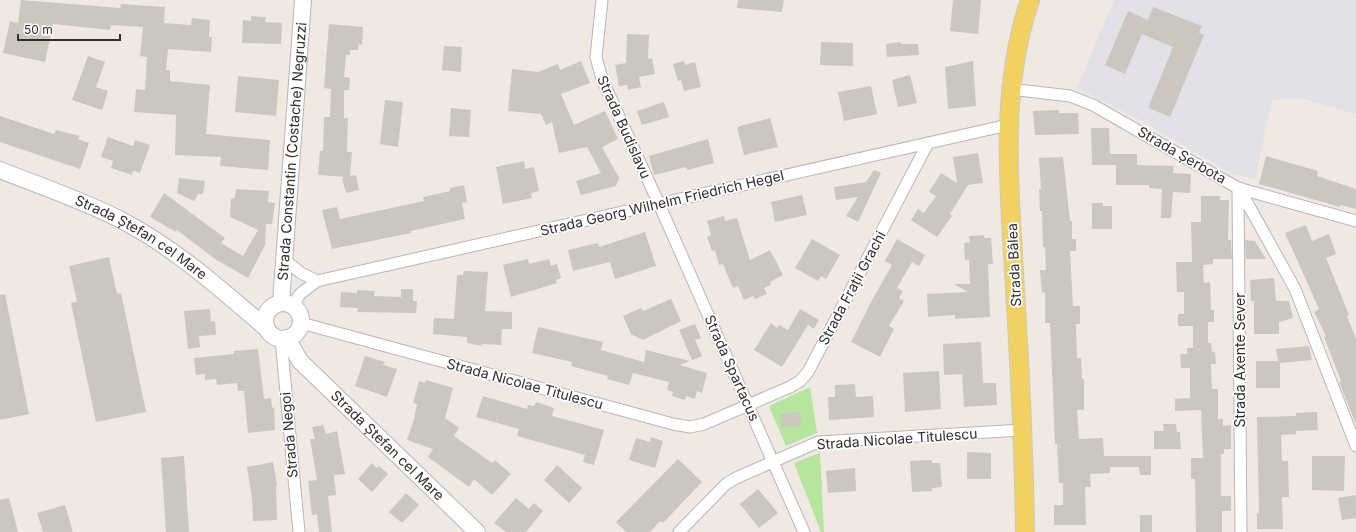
<svg xmlns="http://www.w3.org/2000/svg" width="1356" height="532" viewBox="0 0 1356 532" font-family="Inter,sans-serif">
<style>
.industrial{fill:#e3e1e8}
.green{fill:#b6e59e}
.building{fill:#cbc7bf}
.lines{fill:none;stroke-linecap:round;stroke-linejoin:round}
.street-casing{stroke:#b4b7c1;stroke-width:13}
.secondary-casing{stroke:#b4b7c1;stroke-width:18}
.primary-casing{stroke:#c9c9c9;stroke-width:20}
.street{stroke:#fff;stroke-width:11}
.secondary{stroke:#fff;stroke-width:16}
.primary{stroke:#f2d163;stroke-width:18}
.labels{text-anchor:middle;stroke-width:3.5;stroke-linejoin:round;paint-order:stroke}
.street-label{font-size:14px;fill:#2e2e2e;stroke:#fff}
</style>
<rect width="100%" height="100%" fill="#efe9e1"/>
<polygon class="industrial" points="1114,0 1356,0 1356,114 1300,98 1272,100 1255,179 1232,174 1142,121 1077,88"/>
<g class="green">
<polygon points="810,387 817,433 786,446 769,406"/>
<polygon points="820,453 824,532 821,532 794,463"/>
</g>
<g class="building">
<polygon points="21,0 120,8 121,4 165,7 164,23 191,25 192,18 210,20 209,37 212,37 211,52 168,49 166,70 170,70 170,81 210,85 206,134 270,140 268,170 220,166 221,157 175,155 176,115 134,112 136,89 145,90 147,57 140,56 143,27 111,25 110,30 53,24 45,62 3,53 10,21 18,23"/>
<polygon points="738,0 784,0 782,12 737,8"/>
<polygon points="953,0 981,0 978,34 950,31"/>
<polygon points="1153,7 1202,26 1199,33 1204,35 1170,117 1148,108 1173,47 1142,34 1125,74 1105,65 1128,11 1148,20"/>
<polygon points="251,16 266,17 265,22 282,23 281,44 242,43 243,20 251,21"/>
<polygon points="329,24 363,27 362,45 359,44 358,50 350,50 350,55 346,55 344,77 350,78 349,90 344,90 344,118 348,118 347,152 352,152 350,176 356,175 359,190 346,193 342,178 346,177 318,175 320,151 323,151 324,117 330,117 331,89 324,88"/>
<polygon points="627,34 649,35 648,59 652,58 655,74 639,77 641,87 628,90 627,85 619,86 615,65 626,63"/>
<polygon points="821,42 853,43 853,66 820,65"/>
<polygon points="900,42 901,44 918,44 919,55 887,57 886,44"/>
<polygon points="444,46 462,47 461,72 442,70"/>
<polygon points="88,56 105,62 96,87 108,91 102,110 72,100"/>
<polygon points="581,61 590,83 561,94 574,125 605,111 618,139 602,147 619,178 616,186 581,195 576,181 601,173 587,147 559,153 552,122 546,125 541,114 508,111 512,69 538,72 558,64 560,70"/>
<polygon points="684,61 685,65 695,62 701,87 684,91 681,80 678,81 673,64"/>
<polygon points="973,61 976,106 948,109 945,67"/>
<polygon points="910,75 917,103 898,107 892,80"/>
<polygon points="238,76 279,80 276,116 235,112"/>
<polygon points="871,86 877,114 844,121 838,92"/>
<polygon points="385,100 403,102 398,147 380,144"/>
<polygon points="664,102 669,117 642,125 637,111"/>
<polygon points="451,108 471,110 469,137 449,136"/>
<polygon points="1059,110 1059,113 1078,113 1079,134 1035,135 1033,111"/>
<polygon points="0,116 54,134 56,130 80,136 78,139 89,143 80,169 0,142"/>
<polygon points="770,118 778,147 744,155 737,127"/>
<polygon points="1091,128 1109,128 1110,154 1137,154 1137,165 1174,166 1173,173 1191,174 1190,193 1173,192 1171,218 1161,218 1162,189 1149,188 1149,185 1116,185 1116,165 1092,165"/>
<polygon points="108,137 133,146 135,140 150,145 140,173 133,171 132,175 111,168 113,161 101,157"/>
<polygon points="708,139 714,163 687,170 686,167 654,175 649,156"/>
<polygon points="978,153 983,183 968,185 950,214 952,216 937,237 911,220 918,209 924,213 936,196 929,192 941,173 957,183 953,157"/>
<polygon points="1266,156 1318,171 1317,176 1356,189 1356,209 1340,205 1340,207 1259,184"/>
<polygon points="1063,157 1070,221 1072,221 1072,239 1076,239 1076,251 1070,251 1073,306 1080,306 1080,324 1076,324 1077,358 1081,358 1082,379 1084,379 1084,410 1077,410 1079,439 1103,438 1104,456 1151,456 1151,475 1140,475 1139,467 1110,467 1110,473 1090,474 1091,487 1085,487 1086,525 1054,525 1054,505 1063,505 1063,483 1059,483 1057,444 1055,444 1050,323 1045,323 1045,292 1042,293 1040,270 1046,270 1045,247 1043,247 1042,211 1040,211 1039,189 1041,189 1039,158"/>
<polygon points="524,161 525,169 534,167 539,191 531,193 532,198 503,204 496,167"/>
<polygon points="874,170 881,173 858,222 846,216 858,197 836,200 834,187 866,182"/>
<polygon points="179,178 205,181 203,194 198,194 194,201 177,193"/>
<polygon points="464,185 467,202 462,203 465,219 411,231 411,233 332,249 322,210 337,207 340,219 424,201 423,197 450,191 450,188"/>
<polygon points="236,189 269,191 268,202 275,203 272,224 266,224 265,245 248,278 215,259 177,230 176,232 150,217 164,193 225,238 221,243 243,256 258,230 230,217 231,199 235,198"/>
<polygon points="802,195 807,215 775,222 771,202"/>
<polygon points="1201,196 1220,196 1220,200 1229,200 1228,240 1231,240 1232,259 1213,259 1213,264 1203,265 1204,283 1210,282 1211,310 1214,310 1214,322 1208,322 1208,343 1211,343 1212,352 1215,352 1216,364 1211,364 1212,389 1218,389 1218,419 1223,419 1223,426 1231,425 1231,449 1224,449 1224,454 1221,454 1221,496 1231,496 1231,511 1222,511 1222,532 1196,532 1195,479 1191,479 1191,458 1203,458 1201,410 1175,411 1175,399 1190,398 1190,368 1181,368 1180,354 1187,354 1187,348 1193,348 1193,326 1178,326 1178,314 1184,314 1184,292 1177,292 1176,262 1192,262 1191,222 1201,222"/>
<polygon points="1092,203 1103,203 1103,206 1112,206 1112,229 1092,229"/>
<polygon points="724,216 725,221 737,218 750,260 770,250 783,275 770,282 771,285 764,288 767,294 755,299 753,296 744,300 738,286 733,288 723,264 719,265 715,250 712,251 707,237 711,235 707,221"/>
<polygon points="1306,225 1312,241 1329,234 1336,254 1326,258 1349,315 1347,316 1356,339 1356,424 1339,382 1341,381 1324,337 1326,336 1314,312 1319,309 1285,233"/>
<polygon points="645,232 656,266 615,279 610,262 573,271 568,250 598,243 599,247"/>
<polygon points="984,235 984,238 991,238 993,264 988,264 990,317 955,319 955,315 928,317 927,294 968,292 954,284 970,284 969,260 965,260 964,243 970,242 969,236"/>
<polygon points="812,239 840,255 826,279 821,276 818,281 795,268"/>
<polygon points="897,239 925,255 919,266 912,262 897,288 903,291 899,298 904,301 889,326 894,329 880,357 851,342 872,300 892,265 885,261"/>
<polygon points="1245,240 1255,241 1266,259 1246,259"/>
<polygon points="109,257 117,294 121,293 146,412 96,422 71,303 77,302 69,266"/>
<polygon points="528,259 529,264 549,259 551,266 557,264 561,278 556,280 557,283 511,297 503,265"/>
<polygon points="464,271 488,272 485,311 512,312 512,329 502,329 501,345 482,344 482,346 467,343 467,337 433,334 434,318 454,319 457,275 463,275"/>
<polygon points="1274,278 1276,301 1289,301 1293,318 1279,322 1279,334 1254,334 1254,301 1251,301 1250,280"/>
<polygon points="401,289 413,289 413,301 417,301 416,313 357,312 358,308 340,307 341,292 357,293 357,290 375,291 374,296 401,297"/>
<polygon points="5,294 29,414 0,420 0,295"/>
<polygon points="671,299 681,321 643,340 631,334 623,316 641,308 643,311"/>
<polygon points="210,309 211,322 215,321 216,335 199,336 200,347 188,349 184,311"/>
<polygon points="800,309 819,320 814,329 808,325 782,367 754,350 771,323 777,328 779,325 788,330"/>
<polygon points="695,324 701,338 695,340 702,356 692,360 679,330"/>
<polygon points="538,327 603,342 601,350 644,362 646,350 690,361 680,365 707,373 702,393 697,391 695,399 686,396 685,400 672,396 673,392 667,390 669,382 633,373 629,385 607,379 608,376 571,366 572,362 532,353"/>
<polygon points="981,342 983,383 996,383 997,405 964,407 962,374 944,375 943,344"/>
<polygon points="1309,346 1312,360 1280,363 1280,388 1256,388 1256,361 1278,361 1276,349"/>
<polygon points="258,349 264,399 271,398 272,408 274,407 275,430 248,433 244,391 238,391 237,383 217,385 216,379 205,380 205,374 196,375 194,358 234,354 234,351"/>
<polygon points="365,356 385,362 383,365 397,369 387,397 355,386"/>
<polygon points="939,371 941,409 905,412 903,373"/>
<polygon points="426,380 453,388 445,418 459,428 454,436 492,463 495,460 511,474 492,495 474,479 469,487 428,457 433,449 407,440 414,419 417,404 413,403 419,381 425,383"/>
<polygon points="855,384 856,397 873,396 874,417 829,420 828,397 835,397 835,385"/>
<polygon points="483,396 527,409 528,405 534,406 536,402 554,408 552,416 604,430 594,465 583,462 585,455 517,436 519,429 476,417"/>
<polygon points="800,412 801,426 781,428 780,414"/>
<polygon points="1317,412 1318,430 1296,431 1296,434 1281,435 1282,461 1288,461 1289,497 1282,497 1283,529 1257,529 1257,513 1259,513 1257,417 1296,416 1296,413"/>
<polygon points="1163,424 1176,424 1177,432 1180,432 1181,449 1154,449 1154,431 1164,431"/>
<polygon points="323,425 326,434 337,431 345,474 334,475 336,495 328,496 332,532 319,532 317,514 312,515 308,481 317,480 310,439 315,439 312,427"/>
<polygon points="651,437 663,441 655,468 629,460 636,438 650,442"/>
<polygon points="967,452 991,453 991,479 967,479"/>
<polygon points="184,456 189,532 166,532 161,458"/>
<polygon points="1312,456 1345,456 1344,491 1312,490"/>
<polygon points="678,459 702,482 663,523 660,521 650,532 626,532 616,522"/>
<polygon points="932,460 932,463 940,463 942,487 932,488 932,491 912,492 910,461"/>
<polygon points="273,462 277,485 276,485 277,520 253,521 252,498 247,467"/>
<polygon points="372,463 377,468 379,466 388,474 372,492 358,479"/>
<polygon points="557,465 582,488 569,503 544,480"/>
<polygon points="855,468 856,491 828,493 826,471"/>
<polygon points="758,489 778,513 759,528 740,504"/>
<polygon points="406,493 419,505 402,523 389,512"/>
<polygon points="1356,495 1356,518 1342,520 1338,498"/>
<polygon points="9,498 18,532 0,532 0,500"/>
<polygon points="516,498 529,509 534,503 543,511 526,532 506,532 494,523"/>
<polygon points="65,505 73,532 43,532 37,513"/>
<rect x="1140" y="515" width="12" height="17"/>
</g>
<g class="lines">
<g class="street-casing">
<g id="street">
<polyline points="602,0 596,57 602,79 659,204 804,532"/>
<polyline points="1010,89 1070,96 1093,105 1238,188 1356,221"/>
<polyline points="1238,188 1241,532"/>
<polyline points="1239,188 1295,289 1356,446"/>
<polyline points="285,260 301,273 317,281"/>
<polyline points="293,305 300,294 317,281 1008,125"/>
<polyline points="301,323 673,424 690,427 704,424 790,387 800,381 808,372 928,143"/>
<polyline points="281,339 299,532"/>
<polyline points="679,532 726,484 736,478 818,442 1023,430"/>
</g>
</g>
<g class="secondary-casing">
<g id="secondary">
<path id="s1" d="M0,170C40,186 82,200 121,220C175,248 221,289 267,329"/>
<path id="s2" d="M281,303L303,0"/>
<circle cx="283" cy="321" r="18"/>
<path id="s3" d="M287,338L300,361L477,532"/>
</g>
</g>
<g class="primary-casing">
<path id="primary" d="M1025,532C1024,451 1020,371 1015,290C1010,193 998,94 1030,0"/>
</g>
<use href="#street" class="street"/>
<use href="#secondary" class="secondary"/>
<use href="#primary" class="primary"/>
</g>
<g class="labels">
<g class="street-label">
<text transform="translate(624 127) rotate(66)" y="5">Strada Budislavu</text>
<text dy="5" stroke="none"><textPath href="#s2" startOffset="152">Strada Constantin (Costache) Negruzzi</textPath></text>
<text transform="translate(1182 155) rotate(30)" y="5">Strada Șerbota</text>
<text transform="translate(662 203) rotate(-13)" y="5">Strada Georg Wilhelm Friedrich Hegel</text>
<text dy="5" stroke="none"><textPath href="#s1" startOffset="157">Strada Ștefan cel Mare</textPath></text>
<text transform="translate(1014 265) rotate(-93)" y="5">Strada Bâlea</text>
<text transform="translate(852 288) rotate(-62)" y="5">Strada Frații Grachi</text>
<text transform="translate(1240 360) rotate(-90)" y="5">Strada Axente Sever</text>
<text transform="translate(732 368) rotate(66)" y="5">Strada Spartacus</text>
<text transform="translate(525 384) rotate(15)" y="5">Strada Nicolae Titulescu</text>
<text transform="translate(289 435) rotate(-95)" y="5">Strada Negoi</text>
<text transform="translate(897 439) rotate(-4)" y="5">Strada Nicolae Titulescu</text>
<text dy="5" stroke="none"><textPath href="#s3" startOffset="148">Strada Ștefan cel Mare</textPath></text>
</g>
</g>
<path d="M18 34v6h102v-6" fill="none" stroke="#2e2e2e" stroke-width="2"/>
<text x="24" y="34" font-size="12" fill="#2e2e2e" stroke="#ffffff" stroke-width="3" paint-order="stroke">50 m</text>
</svg>
